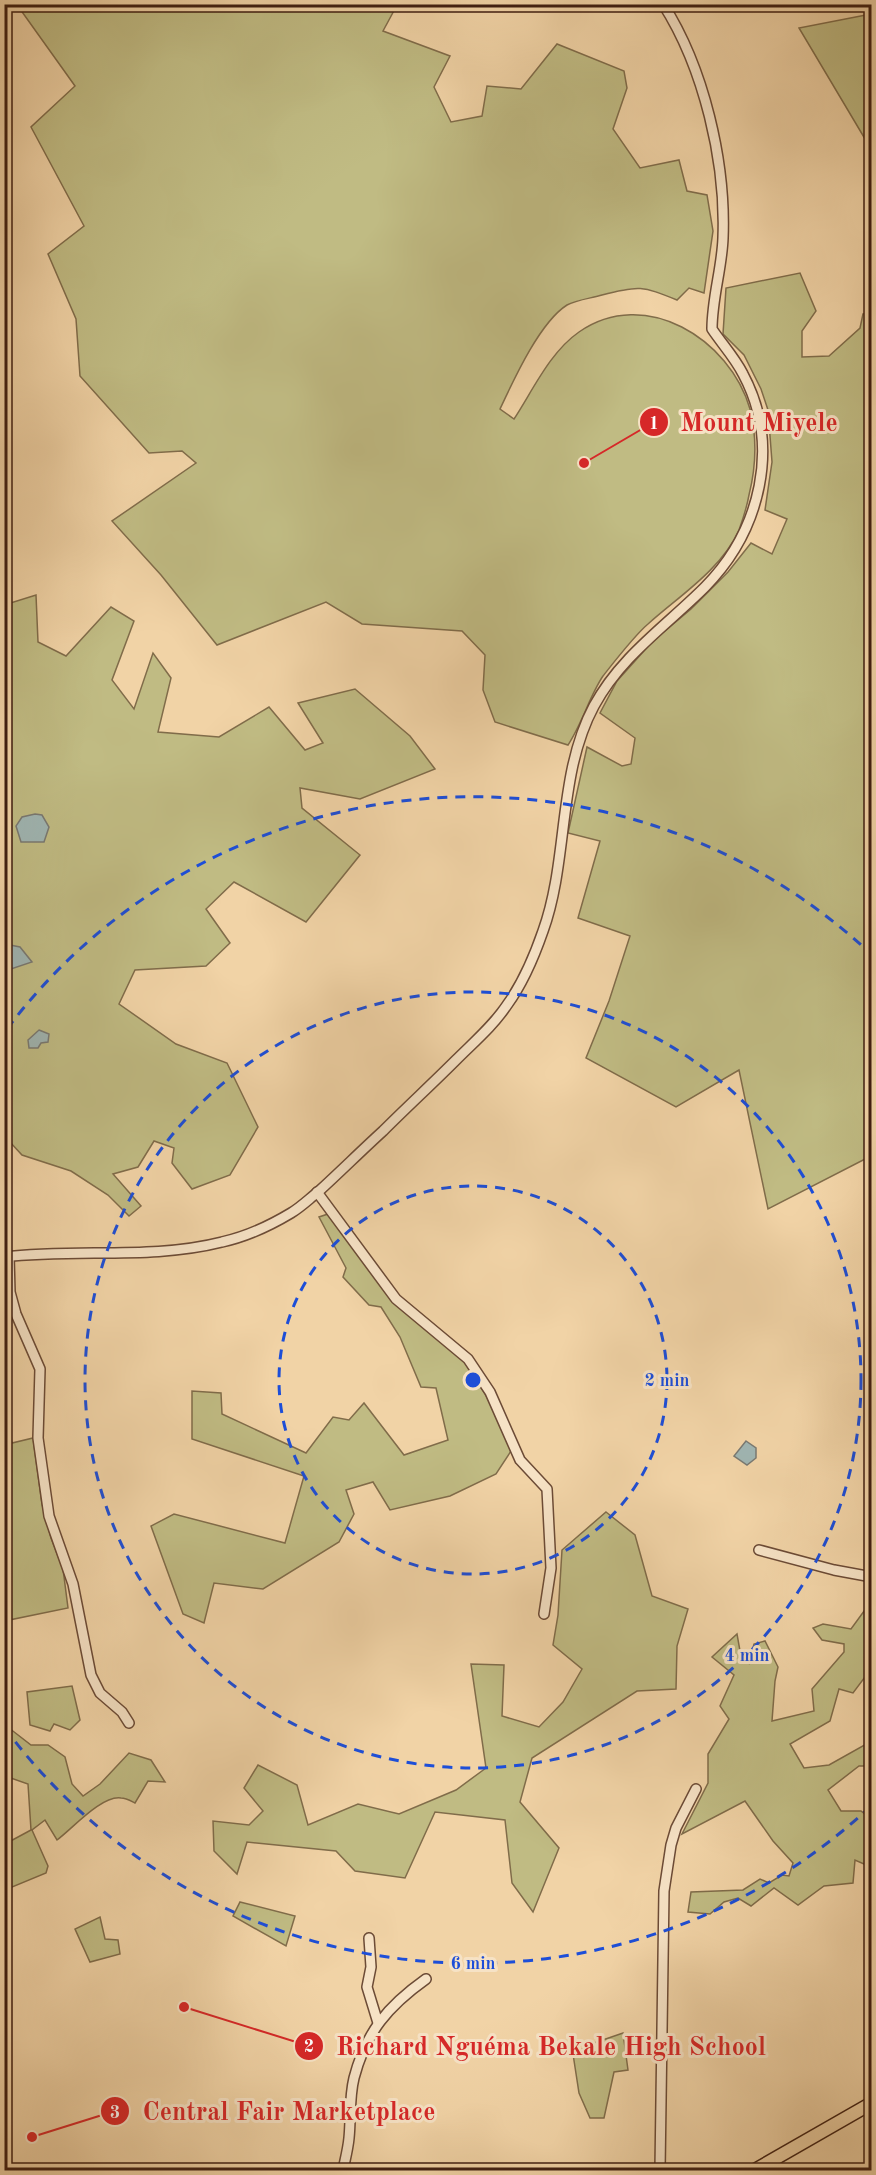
<svg xmlns="http://www.w3.org/2000/svg" width="876" height="2175" viewBox="0 0 876 2175" font-family="'Old Standard TT',serif">
<style>
.green{fill:#c0bb83;stroke:#806c4a;stroke-width:1.5}
.water{fill:#9fb5b2;stroke:#797972;stroke-width:1.5}
.lines{fill:none;stroke-linecap:round;stroke-linejoin:round}
.minor-casing{stroke:#6c4b36;stroke-width:12}
.major-casing{stroke:#3f1e11;stroke-width:15}
.minor{stroke:#f6e2c5;stroke-width:9}
.major{stroke:#f1d3a6;stroke-width:12}
.ring{fill:none;stroke:#1d4ed8;stroke-width:3;stroke-dasharray:10 8}
.centre{fill:#1d4ed8;stroke:#f6e2c5;stroke-width:3}
.ring-label{font-size:18px;text-anchor:middle;font-weight:bold;fill:#1d4ed8;stroke:#f6e2c5;stroke-width:6;stroke-linejoin:round;paint-order:stroke}
.leader{fill:none;stroke:#d62828;stroke-width:2}
.callout-dot{fill:#d62828;stroke:#f6e2c5;stroke-width:2}
.mark-label{font-size:18px;text-anchor:middle;font-weight:bold;fill:#fff}
.callout-label{font-size:26px;text-anchor:middle;font-weight:bold;fill:#d62828;stroke:#f6e2c5;stroke-width:6;stroke-linejoin:round;paint-order:stroke}
</style>
<rect width="100%" height="100%" fill="#f1d3a6"/>
<filter id="stains"><feTurbulence type="fractalNoise" baseFrequency=".00333" numOctaves="4"/><feColorMatrix values="0 0 0 0 .2 0 0 0 0 .09 0 0 0 0 .02 0 0 0 .5 -.17"/></filter>
<radialGradient id="worn" r=".72"><stop offset=".6" stop-color="#630" stop-opacity="0"/><stop offset="1" stop-color="#630" stop-opacity=".3"/></radialGradient>
<g class="green">
<path d="M28,5H397L383,31L450,56L434,87L451,122L482,116L487,86L521,89L557,44L624,71L627,88L613,129L640,168L679,160L687,191L707,195L713,231L704,293L689,288L677,300C642,286 639,285 602,295C592,298 576,300 567,305C540,322 514,379 500,409L514,419C533,390 550,352 579,332C645,286 730,339 750,409C757,437 756,467 749,495C747,506 743,519 739,530C721,570 679,596 648,624C635,635 614,662 603,676C590,695 582,724 568,745L495,722L483,690L485,655L462,631L362,624L326,602L217,645L161,575L112,521L196,463L182,451L149,453L80,376L76,319L48,254L84,226L31,127L75,86L20,9Z"/>
<polygon points="871,14 872,14 871,149 799,28"/>
<polygon points="800,273 816,311 802,331 802,357 829,356 860,328 863,314 871,313 871,1156 768,1209 739,1070 676,1107 586,1058 609,1001 630,936 578,918 600,841 568,833 587,747 622,766 631,764 635,738 600,713 617,681 652,642 691,609 728,572 751,543 772,554 787,519 765,510 772,462 768,410 761,389 744,355 723,334 726,288"/>
<polygon points="36,595 38,642 66,656 111,607 134,621 112,680 134,709 153,653 171,678 158,732 219,737 269,707 305,750 323,743 298,703 355,689 410,736 435,769 360,799 300,788 302,808 360,855 306,922 234,882 206,909 230,943 206,966 135,970 119,1004 176,1044 227,1063 258,1127 230,1175 192,1189 172,1163 174,1148 154,1141 138,1167 113,1174 141,1206 129,1216 108,1195 71,1171 22,1155 10,1142 5,1139 4,605"/>
<polygon points="328,1214 393,1301 464,1361 487,1397 511,1451 496,1474 450,1496 390,1510 373,1482 346,1490 354,1514 339,1542 263,1589 214,1583 204,1623 183,1614 151,1526 174,1514 285,1543 304,1476 192,1439 192,1391 221,1393 222,1414 306,1453 333,1417 349,1420 364,1403 404,1455 448,1440 436,1388 421,1387 400,1337 381,1307 369,1305 343,1277 346,1268 319,1217"/>
<polygon points="5,1418 12,1443 33,1438 42,1504 51,1538 63,1569 68,1608 9,1620 5,1604"/>
<polygon points="606,1512 635,1535 652,1596 688,1609 677,1646 676,1689 637,1691 532,1758 520,1802 559,1848 533,1912 512,1883 505,1820 435,1812 405,1878 355,1871 336,1851 247,1842 237,1874 214,1851 213,1821 249,1825 263,1811 244,1788 258,1765 297,1785 308,1825 358,1804 399,1814 456,1790 486,1768 471,1664 504,1665 502,1716 539,1727 563,1702 582,1669 553,1645 558,1615 562,1550"/>
<polygon points="870,1603 871,1620 865,1631 871,1641 871,1669 853,1693 839,1689 830,1721 790,1744 804,1768 829,1765 868,1743 871,1744 871,1766 859,1766 828,1790 841,1811 861,1811 871,1819 871,1867 855,1860 853,1883 824,1886 798,1905 774,1888 751,1906 738,1898 724,1902 710,1914 688,1912 691,1892 743,1890 760,1879 769,1883 782,1875 789,1876 793,1863 773,1841 745,1801 682,1834 708,1783 708,1754 729,1719 720,1706 734,1675 712,1657 737,1634 740,1651 749,1663 754,1644 765,1641 778,1667 775,1681 772,1721 814,1711 812,1689 844,1652 844,1644 822,1640 813,1628 823,1624 851,1629"/>
<polygon points="72,1686 80,1720 70,1730 54,1724 50,1731 30,1725 27,1692"/>
<path d="M9,1728L31,1745H48L65,1757L72,1784L83,1796L100,1784L129,1753L151,1760L165,1782L148,1781L135,1803C131,1801 126,1798 121,1798C102,1795 73,1828 57,1840L45,1820L32,1830L48,1866L46,1873L5,1890V1844L31,1830L28,1784L5,1776V1734Z"/>
<polygon points="240,1902 295,1916 286,1946 233,1916"/>
<polygon points="100,1917 105,1939 118,1940 120,1954 90,1962 75,1929"/>
<polygon points="623,2033 628,2070 614,2072 604,2118 590,2118 579,2093 573,2054 594,2043"/>
</g>
<g class="water">
<polygon points="35,814 42,815 49,827 44,842 21,842 16,826 22,817"/>
<polygon points="5,944 20,947 32,962 5,971"/>
<polygon points="39,1030 49,1034 48,1042 41,1043 38,1048 29,1048 28,1040"/>
<polygon points="746,1441 756,1448 756,1458 747,1465 734,1456"/>
</g>
<g class="lines">
<g class="minor-casing">
<g id="minor">
<polyline points="317,1192 396,1299 468,1359 490,1392 520,1460 547,1489 551,1568 544,1614"/>
<polyline points="9,1256 10,1292 16,1314 40,1369 38,1438 49,1516 73,1584 91,1675 100,1693 122,1712 129,1723"/>
<path d="M4,1257C77,1248 151,1260 222,1242C245,1237 271,1225 291,1213C301,1207 309,1199 318,1192C340,1172 361,1151 383,1131C407,1107 432,1084 456,1060C474,1042 493,1026 507,1005C523,983 534,957 543,931C569,859 557,775 594,706C621,656 666,626 705,587C761,530 781,445 743,374C735,358 722,344 712,329C712,298 722,268 723,238C726,162 704,68 663,4"/>
<polyline points="759,1550 834,1570 872,1577"/>
<polyline points="369,1938 371,1967 367,1987 378,2023"/>
<path d="M343,2170C345,2160 348,2149 349,2138C351,2119 349,2098 354,2078C366,2032 388,2006 426,1979"/>
<polyline points="660,2170 664,1891 671,1845 676,1828 696,1789"/>
</g>
</g>
<g class="major-casing">
<polyline id="major" points="755,2170 872,2103"/>
</g>
<use href="#minor" class="minor"/>
<use href="#major" class="major"/>
</g>
<g class="ring">
<circle cx="473" cy="1380" r="194"/>
<circle cx="473" cy="1380" r="388"/>
<path d="M871 1806A583 583 0 0 1 7 1731M7 1029A583 583 0 0 1 871 954"/>
</g>
<circle cx="473" cy="1380" r="9" class="centre"/>
<g class="ring-label">
<text x="667" y="1386">2 min</text>
<text x="747" y="1661">4 min</text>
<text x="473" y="1969">6 min</text>
</g>
<path class="leader" d="M584 463L654 422M184 2007L309 2046M32 2137L115 2111"/>
<g class="callout-dot">
<circle cx="584" cy="463" r="6"/>
<circle cx="184" cy="2007" r="6"/>
<circle cx="32" cy="2137" r="6"/>
<circle cx="654" cy="422" r="15"/>
<circle cx="309" cy="2046" r="15"/>
<circle cx="115" cy="2111" r="15"/>
</g>
<g class="mark-label">
<text x="654" y="429">1</text>
<text x="309" y="2052">2</text>
<text x="115" y="2118">3</text>
</g>
<g class="callout-label">
<text x="759" y="431">Mount Miyele</text>
<text x="551" y="2055">Richard Nguéma Bekale High School</text>
<text x="289" y="2120">Central Fair Marketplace</text>
</g>
<rect width="876" height="2175" fill="none" stroke="#f1d3a6" stroke-width="24"/>
<rect x="6" y="6" width="864" height="2163" fill="none" stroke="#3f1e11" stroke-width="3"/>
<rect x="12" y="12" width="852" height="2151" fill="none" stroke="#3f1e11" stroke-width="1.5"/>
<rect width="100%" height="100%" filter="url(#stains)"/>
<rect width="100%" height="100%" fill="url(#worn)"/>
</svg>
